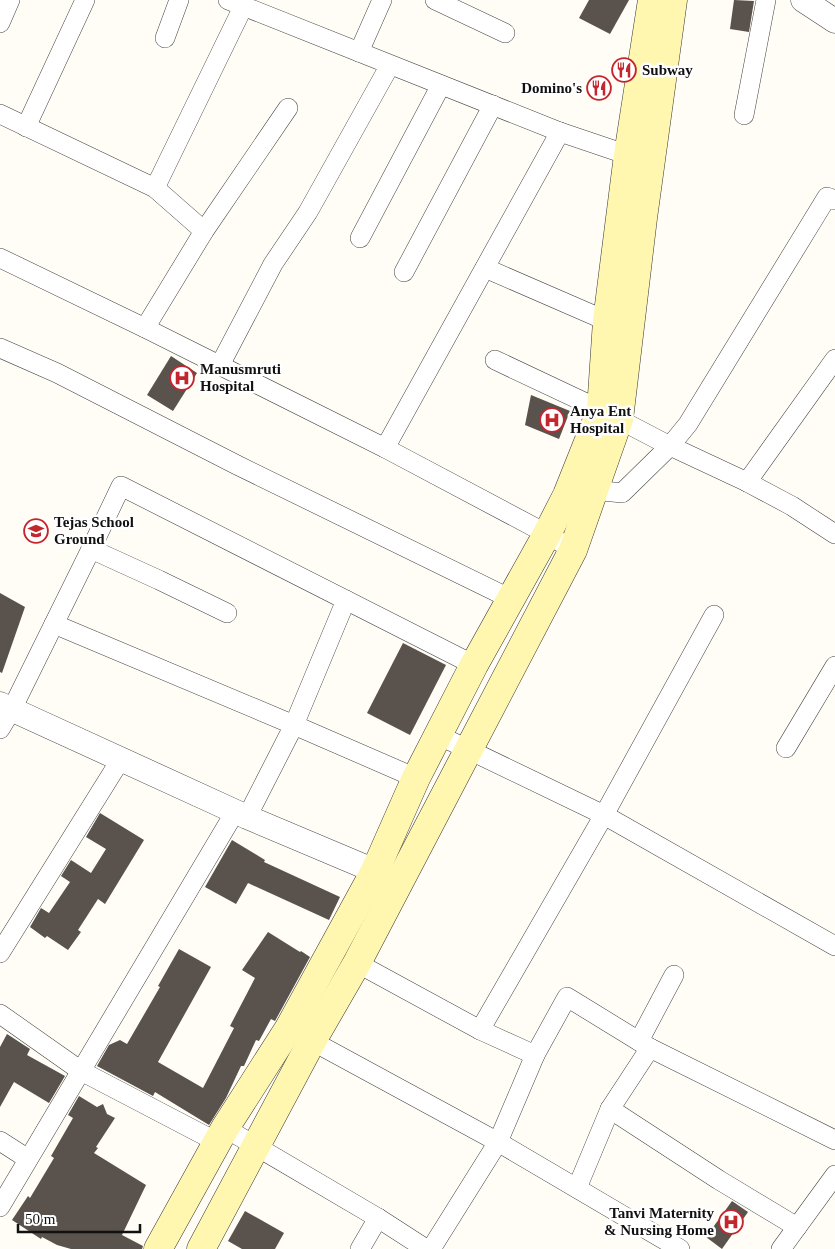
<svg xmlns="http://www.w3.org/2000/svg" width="835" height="1249" viewBox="0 0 835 1249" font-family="Georgia,serif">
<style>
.building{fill:#5a524d}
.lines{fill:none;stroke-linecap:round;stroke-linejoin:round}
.minor-casing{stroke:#444;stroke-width:20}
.tertiary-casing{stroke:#444;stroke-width:25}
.secondary-casing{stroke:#333;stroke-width:29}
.minor{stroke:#fff;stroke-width:19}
.tertiary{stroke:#fff;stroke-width:24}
.secondary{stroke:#fff6b0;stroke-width:28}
.labels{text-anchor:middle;stroke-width:5;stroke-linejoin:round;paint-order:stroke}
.poi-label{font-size:15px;font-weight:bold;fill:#111;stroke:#fff;text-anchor:start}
</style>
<rect width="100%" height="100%" fill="#fffdf5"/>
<g class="building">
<polygon points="589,0 629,0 610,34 579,18"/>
<polygon points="734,0 754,1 749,32 730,29"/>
<polygon points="171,356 197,373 173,411 147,395"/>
<polygon points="531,395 570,411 559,439 525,425"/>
<polygon points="0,593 25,607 2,673 0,672"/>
<polygon points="403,643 446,665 410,735 367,713"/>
<polygon points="100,813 144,840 105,904 98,899 78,930 81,932 68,950 47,936 45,938 30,927 41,908 49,913 70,882 61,876 71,860 91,873 106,849 86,837"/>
<polygon points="232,840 265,860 264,862 340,897 329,920 248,883 236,904 205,887"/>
<polygon points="268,932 300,952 301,951 310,957 275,1021 271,1019 259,1041 256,1040 244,1066 241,1066 226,1098 209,1125 155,1092 153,1096 97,1066 109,1045 120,1040 127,1044 160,987 158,986 179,949 211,967 158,1062 203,1088 234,1028 230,1026 255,978 242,970"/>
<polygon points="7,1034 30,1049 27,1055 65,1076 49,1103 14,1082 0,1107 0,1047"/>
<polygon points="79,1096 97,1107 103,1104 107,1114 115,1118 96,1147 98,1148 94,1153 146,1185 122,1235 143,1246 142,1249 71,1249 57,1245 42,1237 41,1239 12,1220 28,1196 30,1198 54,1158 51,1156 73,1118 68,1115"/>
<polygon points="732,1201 748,1212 722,1249 706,1237"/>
<polygon points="245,1211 284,1233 275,1249 242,1249 228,1241"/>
</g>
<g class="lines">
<g class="minor-casing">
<g id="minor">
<polyline points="228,0 560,132 628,155"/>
<polyline points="435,0 505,33"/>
<polyline points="0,23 10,0"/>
<polyline points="165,38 179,0"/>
<polyline points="359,52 382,0"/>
<polyline points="0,114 155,188 204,231"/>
<polyline points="744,115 766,0"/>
<polyline points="26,127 85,0"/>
<polyline points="155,188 243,7"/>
<polyline points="360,238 441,85"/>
<polyline points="0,258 145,328 385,448 547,534 573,550"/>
<polyline points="485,268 607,321"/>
<polyline points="404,272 493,105"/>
<polyline points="145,328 204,231 288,108"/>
<polyline points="0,348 57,373 237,465 511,599"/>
<polyline points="495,360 601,410 670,446 747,482 792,506 835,534"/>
<polyline points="220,365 273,264 308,212 390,65"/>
<polyline points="385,448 560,132"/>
<polyline points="747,482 835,359"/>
<polyline points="584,486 594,490 622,493 670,446 688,424 827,197 835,200"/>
<polyline points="91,549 159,580 227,613"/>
<polyline points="54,624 294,725 416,778"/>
<polyline points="0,729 12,709 91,549 121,486 474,665"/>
<polyline points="438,735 604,815 835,946"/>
<polyline points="786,748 835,666"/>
<polyline points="247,817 294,725 346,600"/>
<polyline points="0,953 121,759"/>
<polyline points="357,963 480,1030 535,1055"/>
<polyline points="0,1014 81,1071 217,1142"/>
<polyline points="480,1030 604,815 714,615"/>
<polyline points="312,1041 498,1142 680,1249"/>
<polyline points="639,1041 674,975"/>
<polyline points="610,1109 719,1180 797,1227"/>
<polyline points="225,1128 378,1218 426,1249"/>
<polyline points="0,1141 28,1159"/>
<polyline points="577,1188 610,1109 650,1048"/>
<polyline points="0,1207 235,812"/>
<polyline points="360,1249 378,1218"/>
<polyline points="431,1249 498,1142 535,1055 567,997 650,1048 835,1140"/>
<polyline points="781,1249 835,1175"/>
</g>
</g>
<g class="tertiary-casing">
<g id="tertiary">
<polyline points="803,0 835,21"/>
<polyline points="0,704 247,817 375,871 392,876"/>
</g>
</g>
<g class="secondary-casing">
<g id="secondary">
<polyline points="158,1249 225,1128 289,1028 375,871 416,778 474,665 547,534 567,495 601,410 607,321 628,155 652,0"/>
<polyline points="201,1249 312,1041 357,963 573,550 619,419 643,218 673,0"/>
</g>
</g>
<use href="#minor" class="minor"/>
<use href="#tertiary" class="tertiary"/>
<use href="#secondary" class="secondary"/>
</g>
<defs>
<g id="restaurant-ring" transform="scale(1.25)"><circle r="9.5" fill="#fff" stroke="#c4262e" stroke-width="1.5"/><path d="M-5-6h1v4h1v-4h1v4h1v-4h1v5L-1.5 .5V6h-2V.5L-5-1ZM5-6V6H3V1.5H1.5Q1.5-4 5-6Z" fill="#c4262e"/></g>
<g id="hospital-ring" transform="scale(1.25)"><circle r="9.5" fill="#fff" stroke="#c4262e" stroke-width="1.5"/><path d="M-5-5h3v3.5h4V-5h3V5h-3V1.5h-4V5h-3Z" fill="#c4262e"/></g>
<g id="school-ring" transform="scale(1.25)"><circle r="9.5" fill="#fff" stroke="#c4262e" stroke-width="1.5"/><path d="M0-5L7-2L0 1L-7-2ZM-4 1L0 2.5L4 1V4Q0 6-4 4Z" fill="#c4262e"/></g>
</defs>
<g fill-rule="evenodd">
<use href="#restaurant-ring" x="624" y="70"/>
<use href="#restaurant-ring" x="599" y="88"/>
<use href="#hospital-ring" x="182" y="378"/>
<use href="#hospital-ring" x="552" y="420"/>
<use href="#school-ring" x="36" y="531"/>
<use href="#hospital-ring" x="731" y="1222"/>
</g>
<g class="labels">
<g class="poi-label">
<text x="642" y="75">Subway</text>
<text x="582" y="93" text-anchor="end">Domino's</text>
<text x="200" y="374">Manusmruti<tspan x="200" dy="17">Hospital</tspan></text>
<text x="570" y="416">Anya Ent<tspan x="570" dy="17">Hospital</tspan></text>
<text x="54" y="527">Tejas School<tspan x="54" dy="17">Ground</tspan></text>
<text x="714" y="1218" text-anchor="end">Tanvi Maternity<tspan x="714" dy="17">&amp; Nursing Home</tspan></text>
</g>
</g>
<path d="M18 1224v8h122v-8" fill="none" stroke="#111111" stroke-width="2.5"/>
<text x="25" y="1224" font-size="15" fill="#111111" stroke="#ffffff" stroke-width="4" paint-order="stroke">50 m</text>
</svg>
